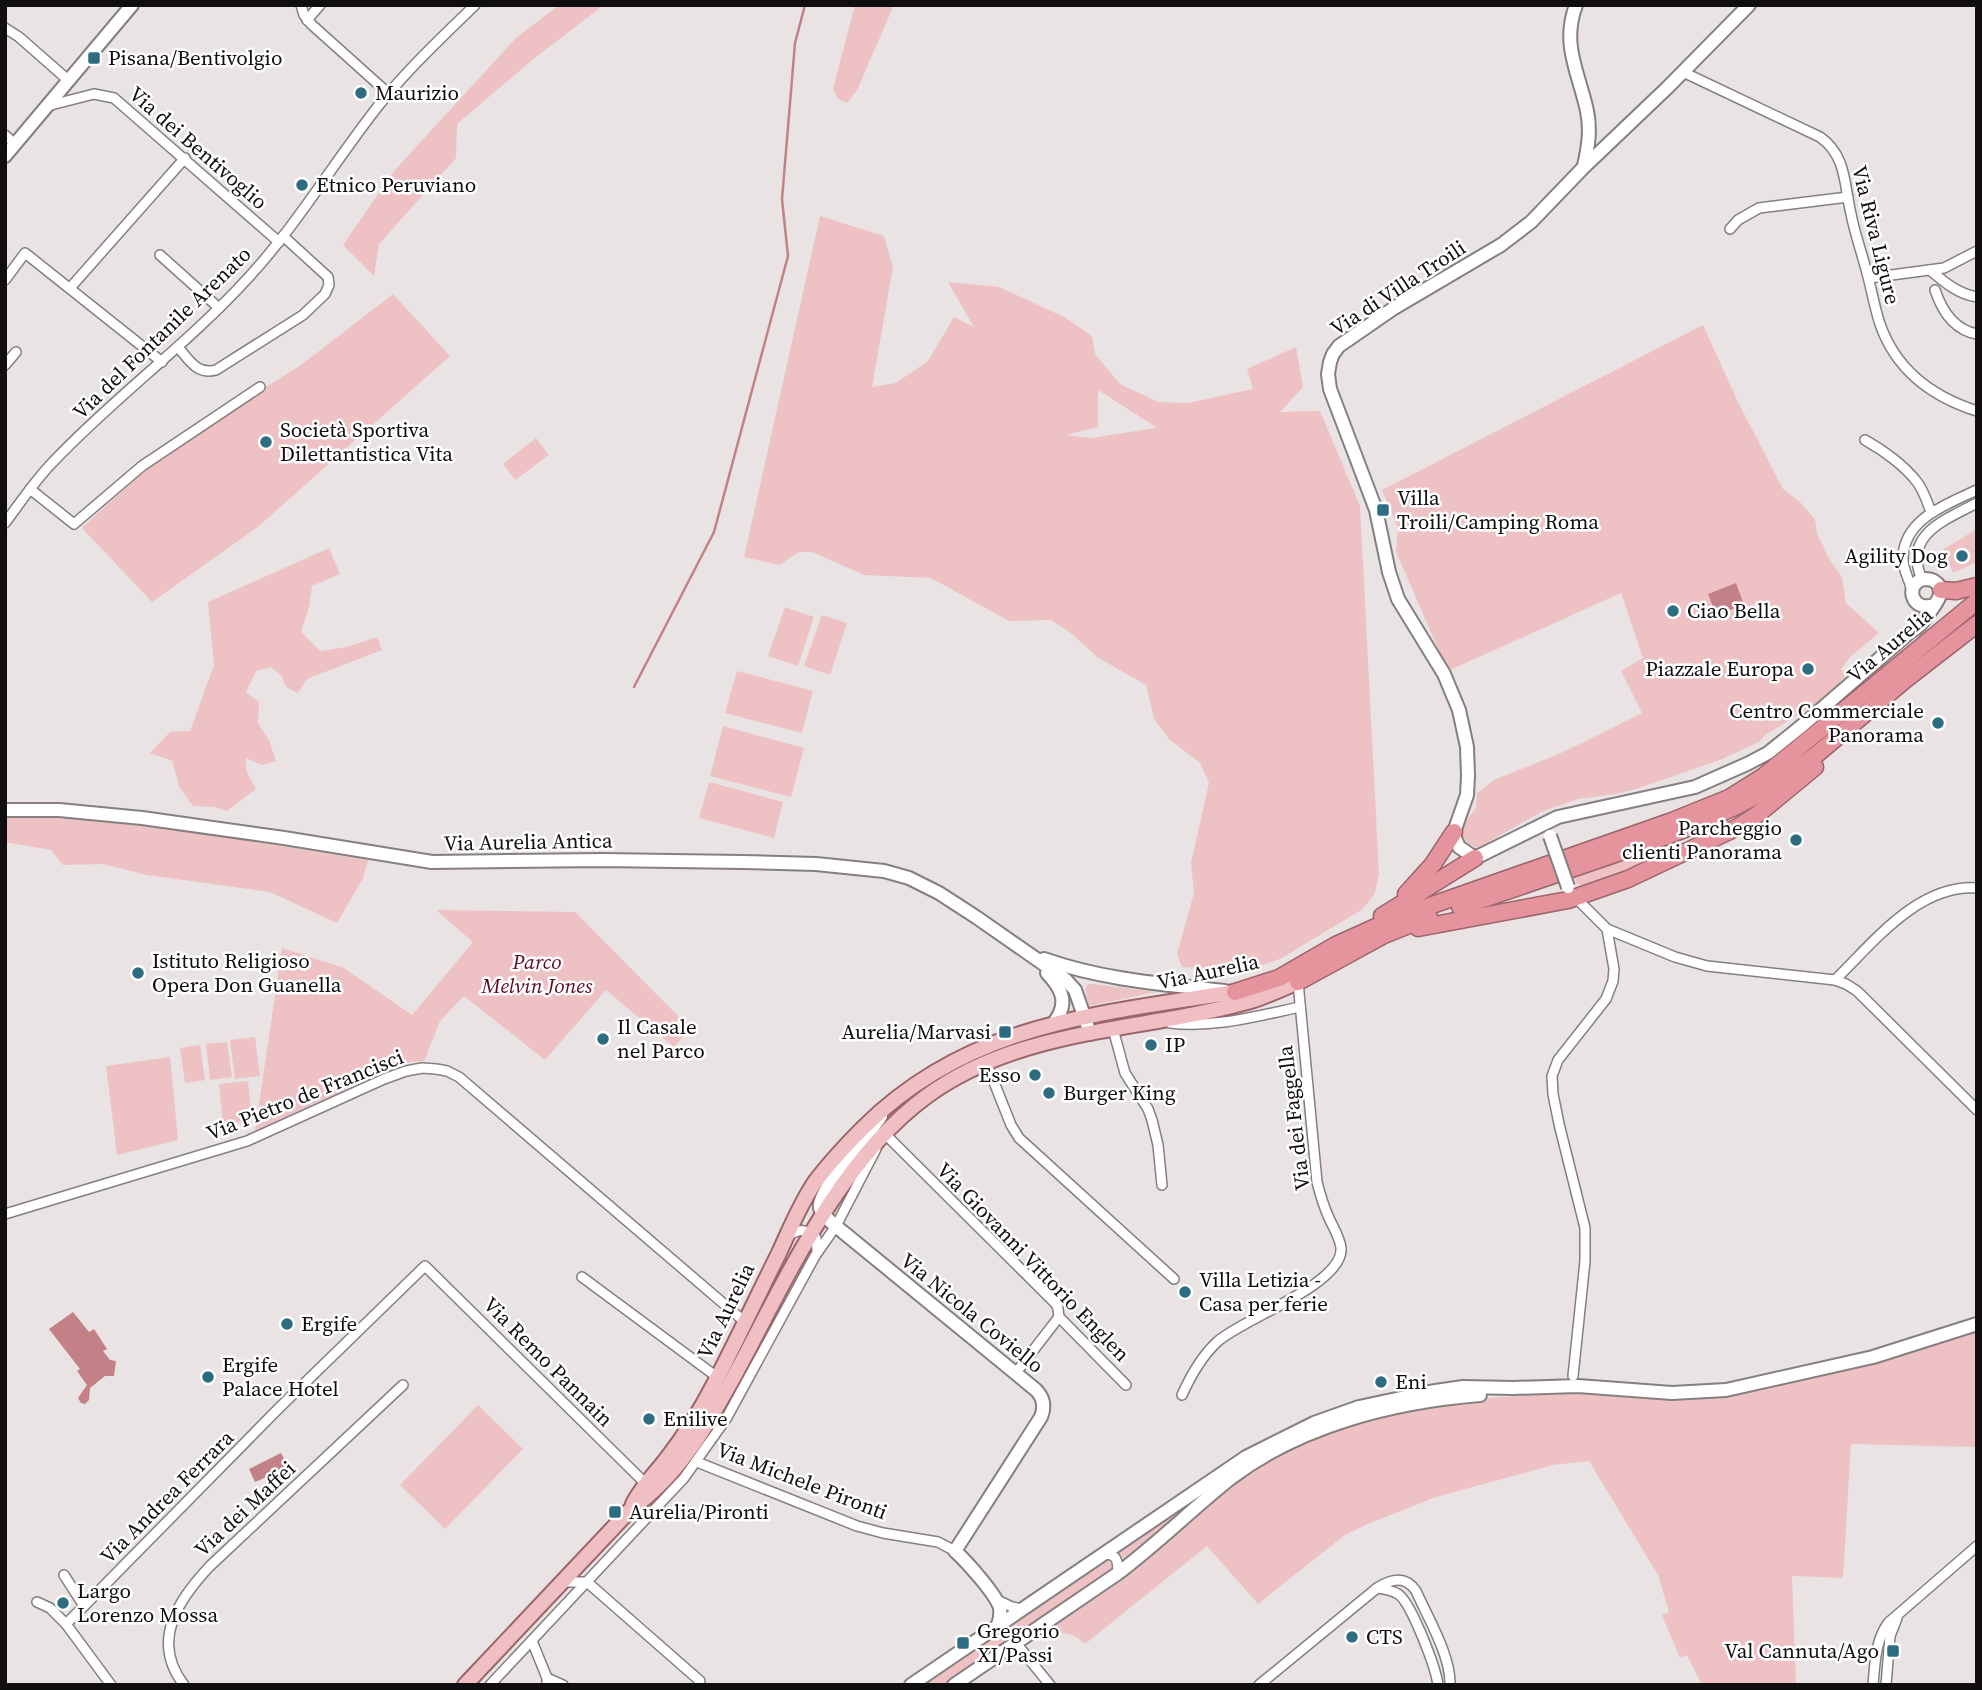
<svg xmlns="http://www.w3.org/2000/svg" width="1982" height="1690" viewBox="0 0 1982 1690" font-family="'Source Serif 4',serif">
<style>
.green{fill:#eec2c5;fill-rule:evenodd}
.water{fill:#c48087}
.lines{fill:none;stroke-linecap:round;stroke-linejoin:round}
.stream{stroke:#c48087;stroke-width:2.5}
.street-casing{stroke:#857f7f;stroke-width:12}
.secondary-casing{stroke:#857f7f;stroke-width:16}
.primary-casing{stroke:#9a656b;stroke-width:18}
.highway-casing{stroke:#9a656b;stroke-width:19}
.street{stroke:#fff;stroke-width:9}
.secondary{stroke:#fff;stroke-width:12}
.primary{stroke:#efbfc4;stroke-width:14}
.highway{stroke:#e5949d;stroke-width:16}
.secondary-bridge-casing{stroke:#857f7f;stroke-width:16;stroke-linecap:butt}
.secondary-bridge{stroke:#fff;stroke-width:12}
.poi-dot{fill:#2d6c81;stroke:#fff;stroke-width:2.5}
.labels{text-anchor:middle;stroke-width:5;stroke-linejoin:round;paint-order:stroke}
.poi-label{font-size:21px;fill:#100e0e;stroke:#fff;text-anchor:start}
.street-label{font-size:21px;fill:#100e0e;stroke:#fff}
.park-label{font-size:21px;font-style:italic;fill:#5c081f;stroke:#fff}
</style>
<rect width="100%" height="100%" fill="#e9e3e3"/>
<g class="green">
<polygon points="559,5 604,5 536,57 457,124 456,158 379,244 374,276 343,245 394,171 516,38"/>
<polygon points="855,5 894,5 857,90 847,103 838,99 833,89"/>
<path d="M820,216L884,236L893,267L872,387L896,383L928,361L954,317L974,327L948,282L999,287L1064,317L1092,336L1095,354L1120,384L1158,402L1188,403L1253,389L1247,369L1296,347L1303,387L1280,412L1320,411L1360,506L1379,874L1375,893L1363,909L1280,959L1244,971L1182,967L1177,954L1194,893L1191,863L1209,783L1200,763L1169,739L1154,719L1146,685L1097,657L1072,634L1051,620L1009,621L931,578L864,575L812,552H799L779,565L744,557ZM1098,390L1156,427V428L1091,438L1066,435L1098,427Z"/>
<polygon points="393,294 450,356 259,526 152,602 82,528 169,448 301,365"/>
<path d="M1703,325L1738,402L1783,489L1800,502L1815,519L1817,533L1828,557L1842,577L1846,603L1879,633L1850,657L1841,669L1847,674L1823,700L1765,735L1759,742L1720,760L1636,789L1616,794L1578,799L1541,812L1478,848C1467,844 1463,841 1461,829L1476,807L1477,793L1494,780L1561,753L1642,713L1621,671L1643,658L1621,593L1448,671L1396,552L1398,528L1382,490Z"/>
<polygon points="536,438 549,455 515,480 503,464"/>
<polygon points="1977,529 1977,562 1953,573 1944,549"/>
<polygon points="329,548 340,574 312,586 309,607 301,632 320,651 347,647 377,637 382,650 307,679 298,693 286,687 281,675 271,667 256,671 246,692 259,702 258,723 269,740 276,761 262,765 246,758 246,770 256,789 227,811 214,807 193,806 180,788 172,761 150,753 170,732 190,731 214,665 208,602"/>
<polygon points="785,607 814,617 798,666 768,656"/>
<polygon points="822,615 847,623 830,675 804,666"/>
<polygon points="737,671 813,691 802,733 725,713"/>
<polygon points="723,726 804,748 791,797 710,776"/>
<polygon points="709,782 783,802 774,838 699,818"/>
<path d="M5,816C127,818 248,841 368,860L363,878L337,923L270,892L147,875L103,864L63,865L51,850L5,842Z"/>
<polygon points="1645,858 1653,859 1637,870 1583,887 1576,883 1573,873 1604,865"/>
<polygon points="436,910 575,912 691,1029 674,1047 606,990 545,1060 464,996 440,1021 424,1061 410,1062 376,1075 255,1131 282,948 344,968 412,1015 473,942"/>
<polygon points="1088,984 1093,984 1156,992 1089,1006 1085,989"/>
<polygon points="255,1037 260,1076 235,1079 230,1040"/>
<polygon points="227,1042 232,1077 210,1080 206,1044"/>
<polygon points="200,1045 205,1080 185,1083 180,1048"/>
<polygon points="170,1057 178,1140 117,1155 106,1066"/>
<polygon points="248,1081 252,1121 223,1124 219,1084"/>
<path d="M1977,1328V1447L1851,1444L1843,1578L1792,1576L1796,1685H1702L1687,1655L1680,1658L1662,1615L1669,1612L1658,1575L1589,1461L1553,1465L1436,1497L1370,1523L1345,1535L1258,1604L1207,1546L1085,1644C1075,1635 1069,1632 1055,1633L1051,1628C1085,1605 1120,1583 1151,1557C1186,1527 1218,1493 1257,1468C1348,1409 1459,1398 1565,1393L1579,1390L1693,1397L1739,1394L1872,1363L1903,1354Z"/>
<polygon points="478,1405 523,1449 445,1529 400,1485"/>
<polygon points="1225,1478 1124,1563 1123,1558 1116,1551"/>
<polygon points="1107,1560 1113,1565 1113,1569 1110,1573 946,1685 920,1685 1103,1561"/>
</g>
<g class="water">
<polygon points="1736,583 1744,605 1716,615 1708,594"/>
<polygon points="73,1312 89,1332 94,1329 107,1349 103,1351 110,1360 116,1361 114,1376 105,1376 90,1388 89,1400 85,1404 81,1403 78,1398 87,1385 77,1371 80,1369 49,1329"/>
<polygon points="281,1453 287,1464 275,1478 271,1475 255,1482 249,1469"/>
</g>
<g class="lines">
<polyline class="stream" points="634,687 714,532 788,256 782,199 795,43 805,5"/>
<g class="street-casing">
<g id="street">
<polyline points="301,5 304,15 311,24 389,94"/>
<polyline points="307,20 320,5"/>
<polyline points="5,28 19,37 68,80"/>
<path d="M1683,72L1820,137C1847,156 1844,185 1851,214C1855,235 1863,256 1868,277C1872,292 1875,309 1880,324C1896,370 1933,397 1977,411"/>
<polyline points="47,106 94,94 114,98 279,242"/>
<polyline points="5,135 15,144"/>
<polyline points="1730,229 1738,220 1759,208 1848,197"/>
<polyline points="160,255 219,308"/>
<path d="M1930,270C1944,282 1958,294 1977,297"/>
<polyline points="1869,278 1944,268 1977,251"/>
<polyline points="5,280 25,253 162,362"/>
<polyline points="70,288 185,158"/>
<path d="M1935,290C1942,311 1954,330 1977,334"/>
<path d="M178,347C189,360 197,375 216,370L303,315L325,294L329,285L328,277L283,236"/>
<polyline points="5,365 16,352"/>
<path d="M1865,440C1883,450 1905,466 1917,482C1924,491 1927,502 1931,512"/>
<polyline points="30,489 74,524 142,466 260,387"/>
<path d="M5,523C20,503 34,482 51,464C113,398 187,345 248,278C297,225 334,162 379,105C408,69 442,37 475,5"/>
<path d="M1922,579C1902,535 1945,520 1977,503"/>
<path d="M1912,592C1910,580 1903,571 1903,559C1903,519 1947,504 1977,490"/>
<polyline points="1607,929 1675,957 1707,966 1835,980 1846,984 1857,991 1977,1110"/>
<path d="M1835,980C1873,943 1918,884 1977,888"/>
<path d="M1170,1023C1215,1028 1257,1016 1300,1007"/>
<polyline points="1113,1029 1125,1073 1148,1109 1152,1120 1158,1145 1162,1185"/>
<polyline points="986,1062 1011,1125 1019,1138 1174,1279"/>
<polyline points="885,1134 1056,1304 1058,1309 1059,1317 1126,1385"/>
<polyline points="5,1214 247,1141 384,1079 406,1071 422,1068 436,1069 447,1071 459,1077 745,1322"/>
<path d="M788,1236C798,1229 809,1228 816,1238L817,1251"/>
<polyline points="582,1277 717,1377"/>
<polyline points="1015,1374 1059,1317"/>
<polyline points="1573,1376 1585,1261 1585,1228 1559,1124 1553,1094 1552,1076 1558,1060 1606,999 1613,981 1614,969 1607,929 1576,898"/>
<path d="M1182,1395C1191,1375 1201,1357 1217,1342C1242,1319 1344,1284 1341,1248C1340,1238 1333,1227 1329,1218C1324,1207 1320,1194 1317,1182L1298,982"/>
<polyline points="697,1462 857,1526 883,1533 938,1542 955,1551"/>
<path d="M1103,1554C1117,1553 1119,1562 1117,1574"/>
<polyline points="562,1582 587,1582 700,1681"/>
<path d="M1377,1588C1384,1589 1392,1590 1398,1594C1411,1602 1436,1668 1438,1685"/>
<polyline points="995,1599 1012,1607 1022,1609"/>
<polyline points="37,1602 50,1608 66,1624 84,1606 64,1575"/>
<polyline points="84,1606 278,1409 425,1266 646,1484"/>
<polyline points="66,1624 111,1685"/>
<polyline points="532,1641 547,1678 547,1685"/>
<polyline points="1016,1643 1050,1685"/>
<polyline points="547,1678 563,1685"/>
<path d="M184,1685C150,1641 178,1600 210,1566L403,1385"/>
<polyline points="490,1685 684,1478 726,1419 815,1256 836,1226 876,1149"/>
<path d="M1259,1685L1377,1588C1391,1579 1405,1575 1416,1591C1428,1618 1451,1656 1450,1685"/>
<path d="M1873,1685C1875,1663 1875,1642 1888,1623L1977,1546"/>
<polyline points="1886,1685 1890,1636 1897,1618"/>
</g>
</g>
<g class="secondary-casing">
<g id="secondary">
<path d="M1576,5C1561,45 1579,73 1587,111C1591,130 1588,148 1584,166"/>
<path d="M1749,5L1667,88L1583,168L1531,222L1501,245L1394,308L1339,346L1333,354L1330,362L1328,374L1330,389L1376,510L1389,572L1398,599L1444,674L1459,710L1467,747L1468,776L1467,795L1454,832V836L1459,847L1475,858L1558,817L1695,787L1747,764L1768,753L1804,724L1910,632C1921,627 1925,618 1932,609C1938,600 1947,589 1934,581C1931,579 1927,579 1924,579C1904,583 1911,613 1934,605"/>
<polyline points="5,156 132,5"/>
<polyline points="5,810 59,810 142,818 284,838 432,862 603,860 742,862 816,864 884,871 909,878 939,893 976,917 1065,979 1075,990 1090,1033"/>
<path d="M1044,959C1103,980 1163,984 1225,991"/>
<path d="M1047,973C1063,990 1069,1004 1053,1024"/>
<path d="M881,1116C870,1135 816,1191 820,1208C823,1217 836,1226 843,1232L1036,1390C1044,1398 1045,1407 1041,1417L955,1551C966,1561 996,1594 1000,1608C1001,1614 1000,1619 998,1625"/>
<polyline points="911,1685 1246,1457 1314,1423 1359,1407 1429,1392 1463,1387 1513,1388 1578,1386 1672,1393 1726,1390 1873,1357 1977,1324"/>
<path d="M954,1685L1117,1574C1157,1544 1192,1509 1231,1478C1301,1425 1394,1402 1480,1395"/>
</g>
</g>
<g class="primary-casing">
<g id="primary">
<path d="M633,1504C642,1486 656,1473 668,1457C685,1435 700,1411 713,1386C736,1342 757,1297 779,1253C790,1229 800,1204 815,1182C830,1162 847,1144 864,1127C969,1023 1097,1014 1235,992"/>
<path d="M465,1685L631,1509C684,1472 714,1413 744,1358C791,1268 844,1156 927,1096C1023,1026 1145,1032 1254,1000C1269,995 1284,988 1298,982"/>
</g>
</g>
<g class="highway-casing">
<g id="highway">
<polyline points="1941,590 1956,591 1977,586"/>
<polyline points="1406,894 1433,864 1454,832"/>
<polyline points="1460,907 1653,841 1698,824 1739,805 1770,788 1816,755 1905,680 1977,624"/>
<polyline points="1382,916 1475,858"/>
<polyline points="1418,928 1568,900 1628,879 1738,827 1758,814 1815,767"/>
<polyline points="1298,982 1384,935 1429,917"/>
<polyline points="1235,992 1279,978 1336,945 1398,917 1672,821 1729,798 1764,776 1977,601"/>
</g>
</g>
<use href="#street" class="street"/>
<use href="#secondary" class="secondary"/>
<use href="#primary" class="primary"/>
<use href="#highway" class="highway"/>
<g class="secondary-bridge-casing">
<polyline id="secondary-bridge" points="1550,836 1568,887"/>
</g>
<use href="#secondary-bridge" class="secondary-bridge"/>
</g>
<g class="poi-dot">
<rect x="87" y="51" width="14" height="14" rx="3.5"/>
<circle cx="361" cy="93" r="7"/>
<circle cx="302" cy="185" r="7"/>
<circle cx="266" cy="442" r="7"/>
<rect x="1376" y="503" width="14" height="14" rx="3.5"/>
<circle cx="1962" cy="556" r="7"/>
<circle cx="1673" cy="611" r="7"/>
<circle cx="1808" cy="669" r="7"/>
<circle cx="1938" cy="723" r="7"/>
<circle cx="1796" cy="840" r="7"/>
<circle cx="138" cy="973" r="7"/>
<rect x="998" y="1025" width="14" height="14" rx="3.5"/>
<circle cx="603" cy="1039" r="7"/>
<circle cx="1151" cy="1045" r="7"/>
<circle cx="1035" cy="1075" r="7"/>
<circle cx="1049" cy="1093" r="7"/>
<circle cx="1185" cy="1292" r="7"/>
<circle cx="287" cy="1324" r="7"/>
<circle cx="208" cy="1377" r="7"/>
<circle cx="1381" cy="1382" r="7"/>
<circle cx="649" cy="1419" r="7"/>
<rect x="608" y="1505" width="14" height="14" rx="3.5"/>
<circle cx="63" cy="1603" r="7"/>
<circle cx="1352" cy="1637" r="7"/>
<rect x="956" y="1636" width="14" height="14" rx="3.5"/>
<rect x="1886" y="1644" width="14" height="14" rx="3.5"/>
</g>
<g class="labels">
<g class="poi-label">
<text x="108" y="65">Pisana/Bentivolgio</text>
<text x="375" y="100">Maurizio</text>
<text x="316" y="192">Etnico Peruviano</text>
<text x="280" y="437">Società Sportiva<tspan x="280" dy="24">Dilettantistica Vita</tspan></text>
<text x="1397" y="505">Villa<tspan x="1397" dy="24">Troili/Camping Roma</tspan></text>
<text x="1948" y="563" text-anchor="end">Agility Dog</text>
<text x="1687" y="618">Ciao Bella</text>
<text x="1794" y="676" text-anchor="end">Piazzale Europa</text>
<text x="1924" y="718" text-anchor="end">Centro Commerciale<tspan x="1924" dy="24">Panorama</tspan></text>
<text x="1782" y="835" text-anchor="end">Parcheggio<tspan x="1782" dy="24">clienti Panorama</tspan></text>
<text x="152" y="968">Istituto Religioso<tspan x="152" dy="24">Opera Don Guanella</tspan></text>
<text x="617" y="1034">Il Casale<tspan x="617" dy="24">nel Parco</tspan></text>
<text x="991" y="1039" text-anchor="end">Aurelia/Marvasi</text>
<text x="1165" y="1052">IP</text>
<text x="1021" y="1082" text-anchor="end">Esso</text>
<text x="1063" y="1100">Burger King</text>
<text x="1199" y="1287">Villa Letizia -<tspan x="1199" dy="24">Casa per ferie</tspan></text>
<text x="301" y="1331">Ergife</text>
<text x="222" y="1372">Ergife<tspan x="222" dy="24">Palace Hotel</tspan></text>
<text x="1395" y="1389">Eni</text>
<text x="663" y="1426">Enilive</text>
<text x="629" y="1519">Aurelia/Pironti</text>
<text x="77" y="1598">Largo<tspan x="77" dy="24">Lorenzo Mossa</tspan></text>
<text x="977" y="1638">Gregorio<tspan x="977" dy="24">XI/Passi</tspan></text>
<text x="1366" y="1644">CTS</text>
<text x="1879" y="1658" text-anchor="end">Val Cannuta/Ago</text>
</g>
<g class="street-label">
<text transform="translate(198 148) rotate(41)" y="7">Via dei Bentivoglio</text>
<text transform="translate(1876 235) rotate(76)" y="7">Via Riva Ligure</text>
<text transform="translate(1398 288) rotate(-33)" y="7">Via di Villa Troili</text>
<text transform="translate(162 333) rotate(-44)" y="7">Via del Fontanile Arenato</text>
<text transform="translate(1890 645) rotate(-40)" y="7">Via Aurelia</text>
<text transform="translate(528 842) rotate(-1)" y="7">Via Aurelia Antica</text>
<text transform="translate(1208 972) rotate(-12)" y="7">Via Aurelia</text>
<text transform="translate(305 1095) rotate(-22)" y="7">Via Pietro de Francisci</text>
<text transform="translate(1294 1118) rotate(-97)" y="7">Via dei Faggella</text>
<text transform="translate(1033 1262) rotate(46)" y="7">Via Giovanni Vittorio Englen</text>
<text transform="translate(726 1311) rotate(-64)" y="7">Via Aurelia</text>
<text transform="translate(972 1313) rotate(39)" y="7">Via Nicola Coviello</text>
<text transform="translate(548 1362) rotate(45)" y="7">Via Remo Pannain</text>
<text transform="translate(802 1481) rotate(21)" y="7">Via Michele Pironti</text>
<text transform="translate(167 1497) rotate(-45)" y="7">Via Andrea Ferrara</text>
<text transform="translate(245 1509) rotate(-43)" y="7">Via dei Maffei</text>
</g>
<g class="park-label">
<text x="537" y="969">Parco<tspan x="537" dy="24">Melvin Jones</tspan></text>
</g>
</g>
<rect width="1982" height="1690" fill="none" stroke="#100e0e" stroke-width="14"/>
</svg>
